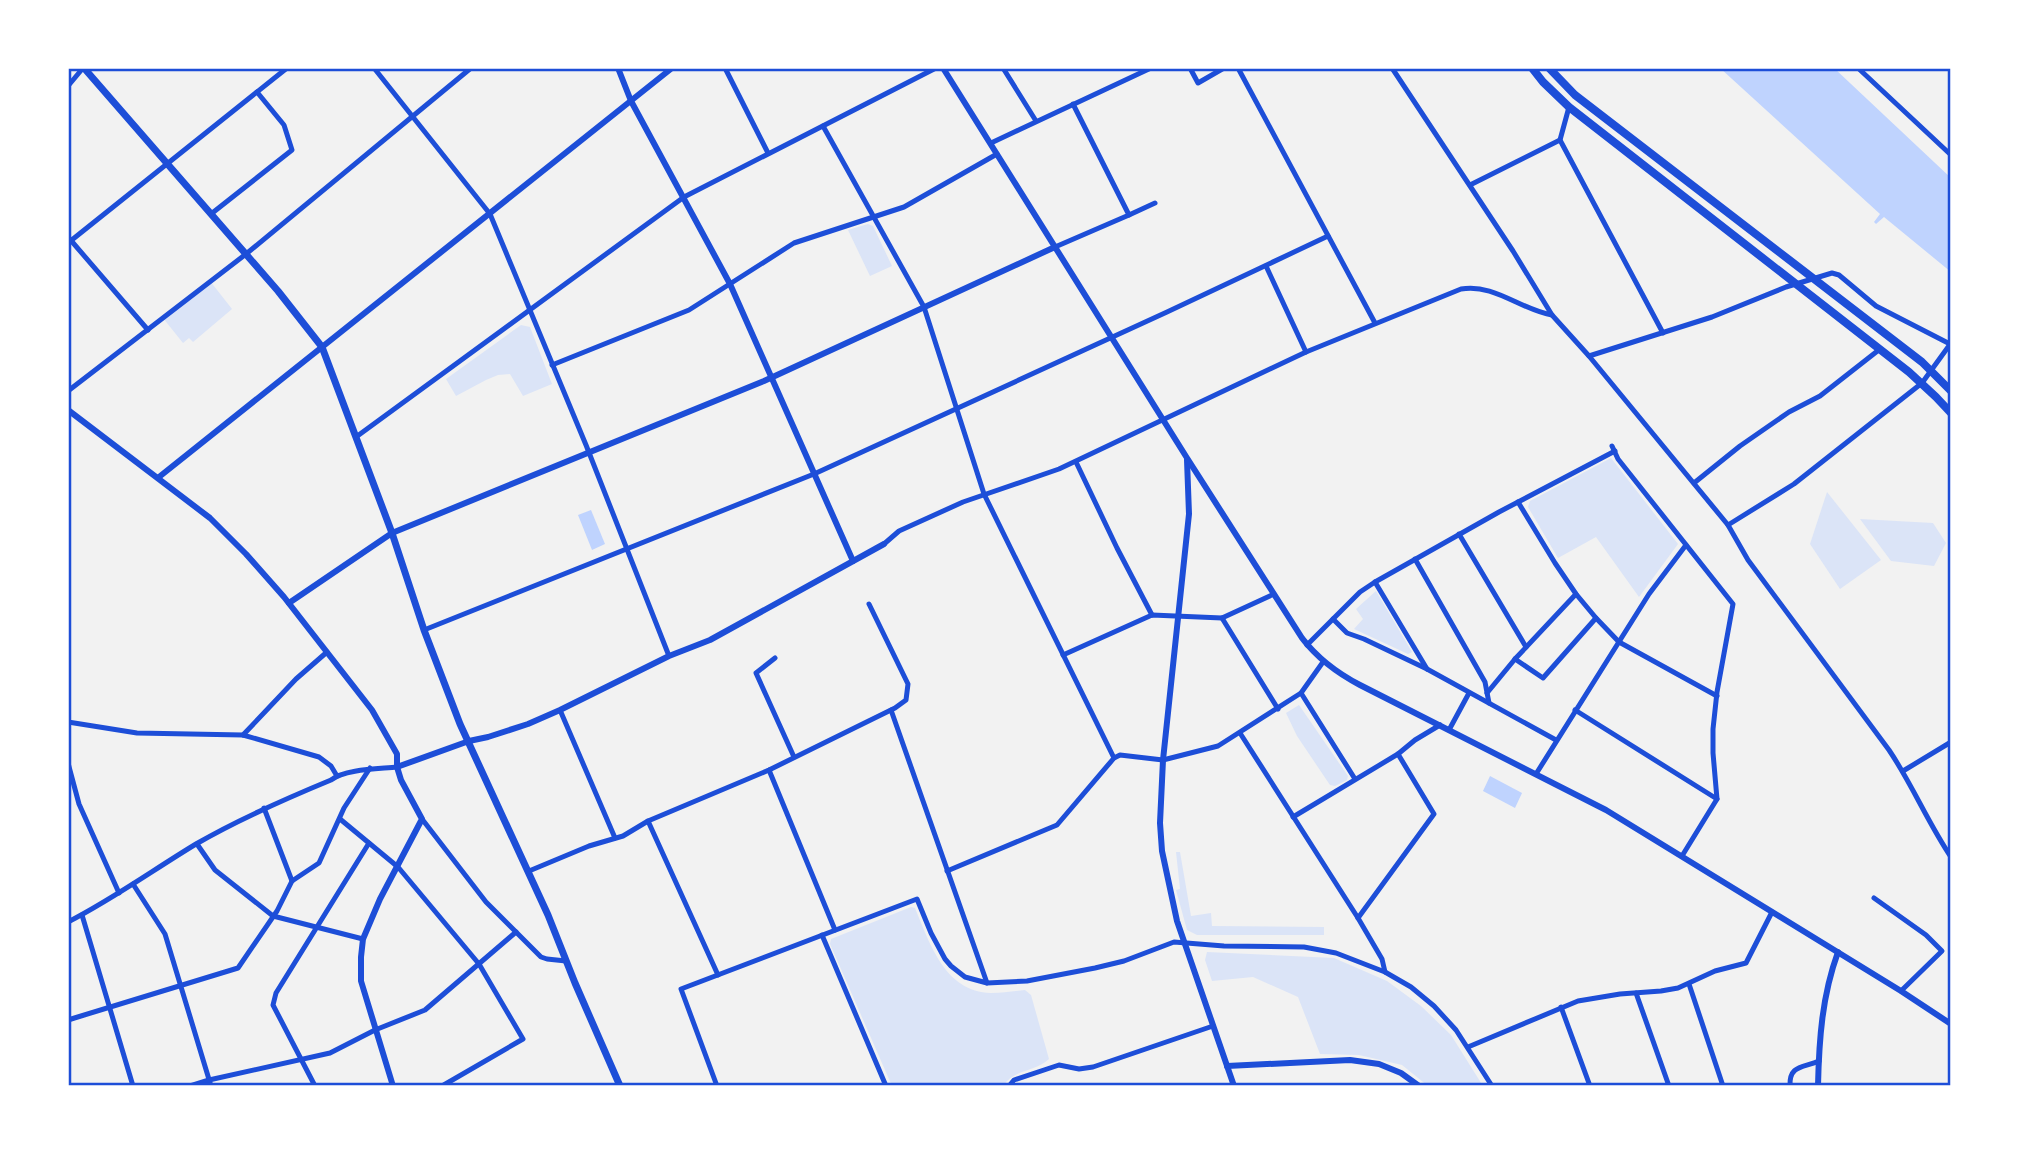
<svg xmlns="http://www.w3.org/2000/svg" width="2019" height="1154" viewBox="0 0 2019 1154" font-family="Manrope,sans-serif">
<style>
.green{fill:#dbe4f7}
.water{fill:#bfd3fe}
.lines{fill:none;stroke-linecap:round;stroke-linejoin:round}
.minor{stroke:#1d4ed8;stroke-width:5}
.tertiary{stroke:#1d4ed8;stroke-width:6}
.secondary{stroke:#1d4ed8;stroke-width:7}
.primary{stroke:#1d4ed8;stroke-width:8}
.neatline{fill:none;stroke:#1d4ed8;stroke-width:2.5}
</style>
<rect width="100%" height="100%" fill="#f2f2f2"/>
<g class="green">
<polygon points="868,224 873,226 892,266 870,276 848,230"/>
<polygon points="210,281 232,309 193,342 189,338 183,343 163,318"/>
<polygon points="521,325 530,327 552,384 523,396 510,374 498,375 486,380 456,396 446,379"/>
<polygon points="1611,458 1678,544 1639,597 1596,537 1558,558 1528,507 1530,501"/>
<polygon points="1827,492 1881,560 1840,589 1810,544"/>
<polygon points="1860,519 1933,523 1946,543 1934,566 1891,561"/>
<polygon points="1376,591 1412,652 1408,654 1354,629 1363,619 1356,609"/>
<polygon points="1299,705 1348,776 1347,780 1335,786 1330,785 1297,736 1286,713"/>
<polygon points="1176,852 1180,852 1191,916 1211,913 1212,926 1324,927 1324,935 1197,935 1187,930 1176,890 1180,889"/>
<path d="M911,907L915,908C930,944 945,992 991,993C1003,993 1013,991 1025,990L1031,995L1049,1059C1035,1072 1014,1069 1003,1086H892L830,944L831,939Z"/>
<polygon points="1207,952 1334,958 1387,981 1421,1006 1451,1035 1483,1086 1428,1086 1402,1065 1359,1055 1320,1054 1298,997 1253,977 1212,981 1205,960"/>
</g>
<g class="water">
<polygon points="1720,68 1834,68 1951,178 1951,272 1884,217 1876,224 1874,222 1880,214"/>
<polygon points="591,510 605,544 592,550 578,515"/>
<polygon points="1490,776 1522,793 1515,808 1483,791"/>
</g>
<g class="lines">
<g class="minor">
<polyline points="374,68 490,214 586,445 669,656"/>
<polyline points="725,68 768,153"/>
<polyline points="1003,68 1036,121"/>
<polyline points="1190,68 1198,83 1224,68"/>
<polyline points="1238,68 1375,323"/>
<path d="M1392,68L1513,251L1552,315L1589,356L1728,525L1748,560L1889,750C1912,784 1928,823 1951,857"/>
<polyline points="1858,68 1951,155"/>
<polyline points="68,86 83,68"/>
<polyline points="1569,107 1560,140 1663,333"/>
<polyline points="823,126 924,307 984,494 1114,758"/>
<polyline points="991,143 1151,68"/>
<polyline points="1470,185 1560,140"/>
<polyline points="211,214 292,150 284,125 257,92"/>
<polyline points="1129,215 1155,203"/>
<polyline points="68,237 148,330"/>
<polyline points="68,243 287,68"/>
<polyline points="1055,247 1129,215 1073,104"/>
<polyline points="1266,266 1306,352"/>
<polyline points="1589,356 1712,317 1786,287 1832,273 1839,275 1876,306 1950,344"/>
<polyline points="552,365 689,310 794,243 904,207 997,154"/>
<polyline points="68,391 246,254 471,68"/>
<polyline points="356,437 684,197 936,68"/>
<polyline points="1612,446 1618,459 1733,604 1717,692 1713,729 1713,753 1717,799 1682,856"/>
<polyline points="1076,462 1117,548 1152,615"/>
<polyline points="1694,483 1740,446 1789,412 1820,396 1880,349"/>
<polyline points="1518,502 1555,563 1576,594 1596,618 1619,642 1717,696"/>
<polyline points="1728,525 1794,484 1922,383 1951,343"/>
<polyline points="1459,534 1526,647"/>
<path d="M884,544L899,531L963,502L1059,469L1306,352L1461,289C1494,283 1521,310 1552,315"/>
<polyline points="1415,559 1485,682 1489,703"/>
<polyline points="1375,582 1427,669"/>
<polyline points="1222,618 1278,709"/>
<polyline points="1333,619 1347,633 1364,639 1427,669 1556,740"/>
<polyline points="424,630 814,474 1167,312 1328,236"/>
<polyline points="1307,645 1360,592 1375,582 1499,512 1615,451"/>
<polyline points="1063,655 1152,615 1222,618 1274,594"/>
<polyline points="775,658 756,673 794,757"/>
<polyline points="1515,659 1543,678 1596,618"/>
<polyline points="1301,693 1355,779"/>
<polyline points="1487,693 1515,659 1576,594"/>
<polyline points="560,710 615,838"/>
<polyline points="891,710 987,983"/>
<polyline points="1575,710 1717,799"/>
<polyline points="68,722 137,733 243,735 319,757 331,766 337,776"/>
<polyline points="1449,730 1469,693"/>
<polyline points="1240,733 1358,918 1382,959 1385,972"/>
<polyline points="243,735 296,679 327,652"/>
<polyline points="68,763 79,804 119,893"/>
<polyline points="769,770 835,930"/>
<polyline points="1903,771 1951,742"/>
<polyline points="1536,774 1649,594 1686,545"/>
<polyline points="264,808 292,881"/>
<polyline points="1293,817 1398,754 1415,740 1440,725"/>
<polyline points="340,819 398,867 479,964 523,1039 442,1086"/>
<polyline points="422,819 486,902 541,957 547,959 566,961"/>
<polyline points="648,821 718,975"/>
<polyline points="197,844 215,870 273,916 363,939"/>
<polyline points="529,871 589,846 623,836 648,821 769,770 895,708 906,700 908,684 869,604"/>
<polyline points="947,871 1057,825 1114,758 1120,755 1163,760 1218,746 1301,693 1323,662"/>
<polyline points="133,884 165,934 211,1086"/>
<polyline points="1874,898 1926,935 1942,951 1901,991"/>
<polyline points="82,915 133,1086"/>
<polyline points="1358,918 1434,814 1398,754"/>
<path d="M68,922C113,899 153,870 196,844C239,819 285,799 331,780C345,769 379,769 397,767"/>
<polyline points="822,935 886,1086"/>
<polyline points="1689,984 1723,1086"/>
<polyline points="1636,993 1669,1086"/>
<polyline points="1561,1007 1590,1086"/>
<polyline points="68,1020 238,968 277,911 292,881 319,863 344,808 370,768"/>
<polyline points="1468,1047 1578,1001 1620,994 1661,991 1678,988 1715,971 1746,963 1772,912"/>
<polyline points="190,1086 209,1080 330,1053 375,1030 425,1010 516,932"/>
<polyline points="315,1086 273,1005 276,993 369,843"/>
<polyline points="717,1086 681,989 917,899 931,933 945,959 951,966 965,977 987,983 1027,981 1095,968 1124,961 1174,942 1224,946 1304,947 1336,953 1385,972 1411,987 1434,1006 1456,1030 1492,1086"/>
<polyline points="1009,1086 1014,1080 1059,1065 1079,1069 1093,1067 1213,1026"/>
<path d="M1790,1086C1789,1065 1803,1068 1819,1061"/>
</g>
<g class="tertiary">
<polyline points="618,68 631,101 730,284 853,561"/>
<path d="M943,68L1187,458L1302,638C1318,659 1337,673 1360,685L1606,810L1901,991L1951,1024"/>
<polyline points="68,410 210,518 246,554 284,597 372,710 397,754 397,767 401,780 422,819 380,899 363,939 361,957 361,981 393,1086"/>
<polyline points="1187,460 1189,514 1163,760 1160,823 1162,851 1177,921 1234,1086"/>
<polyline points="159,477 672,68"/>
<polyline points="289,603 392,533 764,381 1055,247"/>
<polyline points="397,767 469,741 488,737 528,724 560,710 669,656 710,640 884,544"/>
<polyline points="1227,1066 1350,1060 1379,1064 1401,1073 1419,1086"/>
<path d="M1818,1086C1819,1040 1822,996 1838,952"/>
</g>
<polyline class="secondary" points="84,68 278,291 322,347 392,533 424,630 460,724 548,915 575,983 620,1086"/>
<g class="primary">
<polyline points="1532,68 1543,82 1569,107 1909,372 1936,397 1951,413"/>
<polyline points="1549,68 1575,95 1922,362 1951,391"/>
</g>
</g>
<rect width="2019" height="1154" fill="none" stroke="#ffffff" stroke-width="140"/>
<rect x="70" y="70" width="1879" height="1014" class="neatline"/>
</svg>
